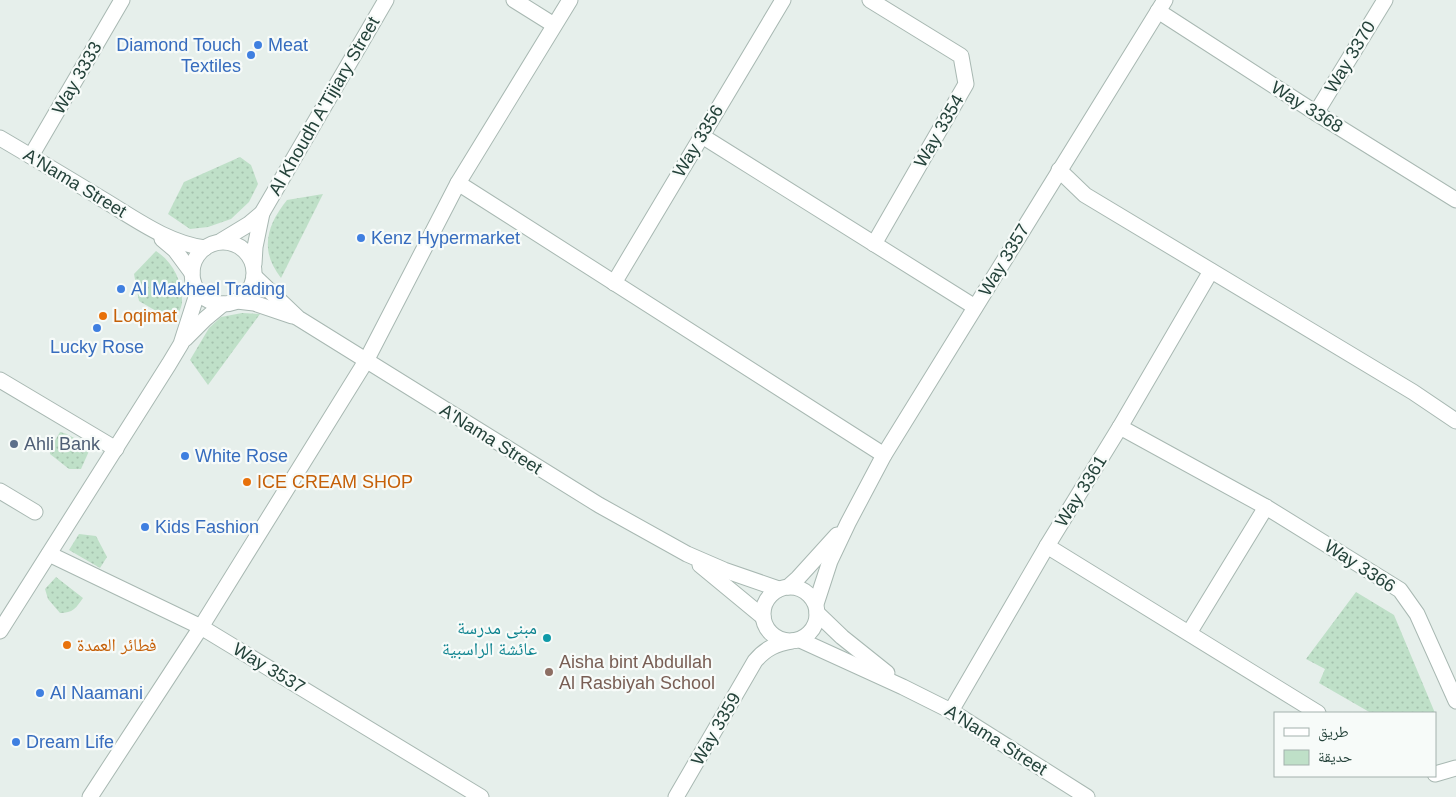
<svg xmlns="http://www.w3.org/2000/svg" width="1456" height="797" viewBox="0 0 1456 797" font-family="Arial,'Noto Naskh Arabic',sans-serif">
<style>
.green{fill:url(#green-dots)}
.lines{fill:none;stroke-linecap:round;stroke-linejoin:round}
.minor-casing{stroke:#a8b8b2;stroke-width:17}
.minor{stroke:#fff;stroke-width:15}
.shop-dot{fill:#3f7fe0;stroke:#f7fbf9;stroke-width:2}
.food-dot{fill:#e8710a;stroke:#f7fbf9;stroke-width:2}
.service-dot{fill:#5c6f8a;stroke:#f7fbf9;stroke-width:2}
.culture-dot{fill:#0f9aa8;stroke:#f7fbf9;stroke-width:2}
.education-dot{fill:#8d6e63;stroke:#f7fbf9;stroke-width:2}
.labels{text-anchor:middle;stroke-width:4.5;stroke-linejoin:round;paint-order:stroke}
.shop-label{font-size:18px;fill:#366cbe;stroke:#f7fbf9;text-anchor:start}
.street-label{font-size:18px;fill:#24423a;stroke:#f7fbf9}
.food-label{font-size:18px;fill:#c56008;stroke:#f7fbf9;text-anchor:start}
.service-label{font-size:18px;fill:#4e5e75;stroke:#f7fbf9;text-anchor:start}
.culture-label{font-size:18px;fill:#0d838f;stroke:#f7fbf9;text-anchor:end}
.education-label{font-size:18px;fill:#785e54;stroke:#f7fbf9;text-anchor:start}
</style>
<defs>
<pattern id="green-dots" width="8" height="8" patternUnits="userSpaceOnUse" patternTransform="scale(1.25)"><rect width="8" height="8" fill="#bfe0c8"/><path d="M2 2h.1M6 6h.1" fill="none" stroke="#a4c1ad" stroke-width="1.8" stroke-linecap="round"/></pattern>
</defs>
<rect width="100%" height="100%" fill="#e6efeb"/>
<g class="green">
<polygon points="240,157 251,165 258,184 249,202 231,219 208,227 190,229 168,214 184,182"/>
<path d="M323,194L281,278C259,250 267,225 287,200Z"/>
<path d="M156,251C173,262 183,282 182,303C181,309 177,316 175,322L139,301L134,274Z"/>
<polygon points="242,313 260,314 208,385 190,360 209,328 221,317"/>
<path d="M60,432C72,435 81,442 89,451L81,469H69L50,454V449Z"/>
<polygon points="79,534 96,536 107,557 100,568 69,550"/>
<path d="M56,577L83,598C76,608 73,613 60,613L48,599L45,589Z"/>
<polygon points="1356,592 1394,615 1435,713 1371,713 1319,683 1325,669 1306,659"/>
</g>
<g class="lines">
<g class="minor-casing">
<g id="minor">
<polyline points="514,0 554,25"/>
<polyline points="870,0 961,56 966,84 874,244"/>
<polyline points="1158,11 1316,113 1456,200"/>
<polyline points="1316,113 1385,0"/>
<polyline points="702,136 975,307"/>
<path d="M0,138C34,158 68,178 102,199C134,218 167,243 205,248"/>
<polyline points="31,156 122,0"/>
<polyline points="1059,170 1085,195 1413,392 1456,421"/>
<polyline points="458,183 884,455"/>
<polyline points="162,239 175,250 192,273"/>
<polyline points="221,241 249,224 262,213 386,0"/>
<circle cx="223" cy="273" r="31"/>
<polyline points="254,264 255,247 262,213"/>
<polyline points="254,276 298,318 599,505 687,554 724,570 779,589"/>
<polyline points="614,283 783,0"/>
<polyline points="237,301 254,303 292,316"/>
<polyline points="185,339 205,319 223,304"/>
<polyline points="0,380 116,449"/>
<polyline points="1120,427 1266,507 1400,590 1417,614 1456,701"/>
<polyline points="0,491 35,512"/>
<polyline points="1047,546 1318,713"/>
<polyline points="49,554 201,627 481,797"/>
<polyline points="700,565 763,617"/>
<circle cx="790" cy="614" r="27"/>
<polyline points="788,587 798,578 837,535"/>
<polyline points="816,604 830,561 848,523 884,455 1165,0"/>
<polyline points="817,613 842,637 887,673"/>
<polyline points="0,631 169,364 181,344 198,291"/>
<polyline points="1189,633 1266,507"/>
<polyline points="800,640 903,687 951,711 1087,797"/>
<polyline points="951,711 1047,546 1120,427 1211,271"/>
<polyline points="1435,774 1456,768"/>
<polyline points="90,797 201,627 366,361 458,183 570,0"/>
<path d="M676,797L755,661C766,648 776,644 792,641"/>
</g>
</g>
<use href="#minor" class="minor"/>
</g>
<g class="shop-dot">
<circle cx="258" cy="45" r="5"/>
<circle cx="251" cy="55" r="5"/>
<circle cx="361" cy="238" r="5"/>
<circle cx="121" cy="289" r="5"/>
<circle cx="97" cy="328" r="5"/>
<circle cx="185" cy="456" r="5"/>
<circle cx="145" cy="527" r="5"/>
<circle cx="40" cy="693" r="5"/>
<circle cx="16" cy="742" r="5"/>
</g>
<g class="food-dot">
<circle cx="103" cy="316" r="5"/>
<circle cx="247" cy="482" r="5"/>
<circle cx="67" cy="645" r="5"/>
</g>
<circle class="service-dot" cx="14" cy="444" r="5"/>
<circle class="culture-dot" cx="547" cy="638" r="5"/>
<circle class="education-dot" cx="549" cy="672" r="5"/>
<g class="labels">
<g class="shop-label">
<text x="241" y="51" text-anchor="end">Diamond Touch<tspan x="241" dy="21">Textiles</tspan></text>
<text x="268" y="51">Meat</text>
<text x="371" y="244">Kenz Hypermarket</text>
<text x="131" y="295">Al Makheel Trading</text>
<text x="97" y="353" text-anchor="middle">Lucky Rose</text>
<text x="195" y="462">White Rose</text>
<text x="155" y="533">Kids Fashion</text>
<text x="50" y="699">Al Naamani</text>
<text x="26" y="748">Dream Life</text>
</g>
<g class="street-label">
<text transform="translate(1350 57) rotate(-59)" y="6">Way 3370</text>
<text transform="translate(77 78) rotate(-60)" y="6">Way 3333</text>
<text transform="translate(324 106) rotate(-60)" y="6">Al Khoudh A'Tijiary Street</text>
<text transform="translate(1307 107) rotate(32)" y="6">Way 3368</text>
<text transform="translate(939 131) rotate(-60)" y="6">Way 3354</text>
<text transform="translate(698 141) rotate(-59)" y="6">Way 3356</text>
<text transform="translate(75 183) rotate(31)" y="6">A'Nama Street</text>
<text transform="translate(1004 260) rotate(-59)" y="6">Way 3357</text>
<text transform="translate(491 439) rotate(32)" y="6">A'Nama Street</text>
<text transform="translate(1081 491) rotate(-58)" y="6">Way 3361</text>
<text transform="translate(1360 566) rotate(33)" y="6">Way 3366</text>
<text transform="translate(269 668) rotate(31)" y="6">Way 3537</text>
<text transform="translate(716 729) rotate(-60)" y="6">Way 3359</text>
<text transform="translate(996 740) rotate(32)" y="6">A'Nama Street</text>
</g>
<g class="food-label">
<text x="113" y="322">Loqimat</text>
<text x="257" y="488">ICE CREAM SHOP</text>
<text x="77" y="651">فطائر العمدة</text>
</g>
<g class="service-label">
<text x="24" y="450">Ahli Bank</text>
</g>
<g class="culture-label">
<text x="537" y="634">مبنى مدرسة<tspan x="537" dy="21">عائشة الراسبية</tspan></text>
</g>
<g class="education-label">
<text x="559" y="668">Aisha bint Abdullah<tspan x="559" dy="21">Al Rasbiyah School</tspan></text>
</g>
</g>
<rect x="1274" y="712" width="162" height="65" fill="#f7fbf9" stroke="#a3b1ad"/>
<rect x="1284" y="728" width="25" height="8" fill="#ffffff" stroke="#a3b1ad"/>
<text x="1318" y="737" font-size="15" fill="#24423a">طريق</text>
<rect x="1284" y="750" width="25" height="15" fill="#bfe0c8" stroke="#a3b1ad"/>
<text x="1318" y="762" font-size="15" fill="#24423a">حديقة</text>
</svg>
